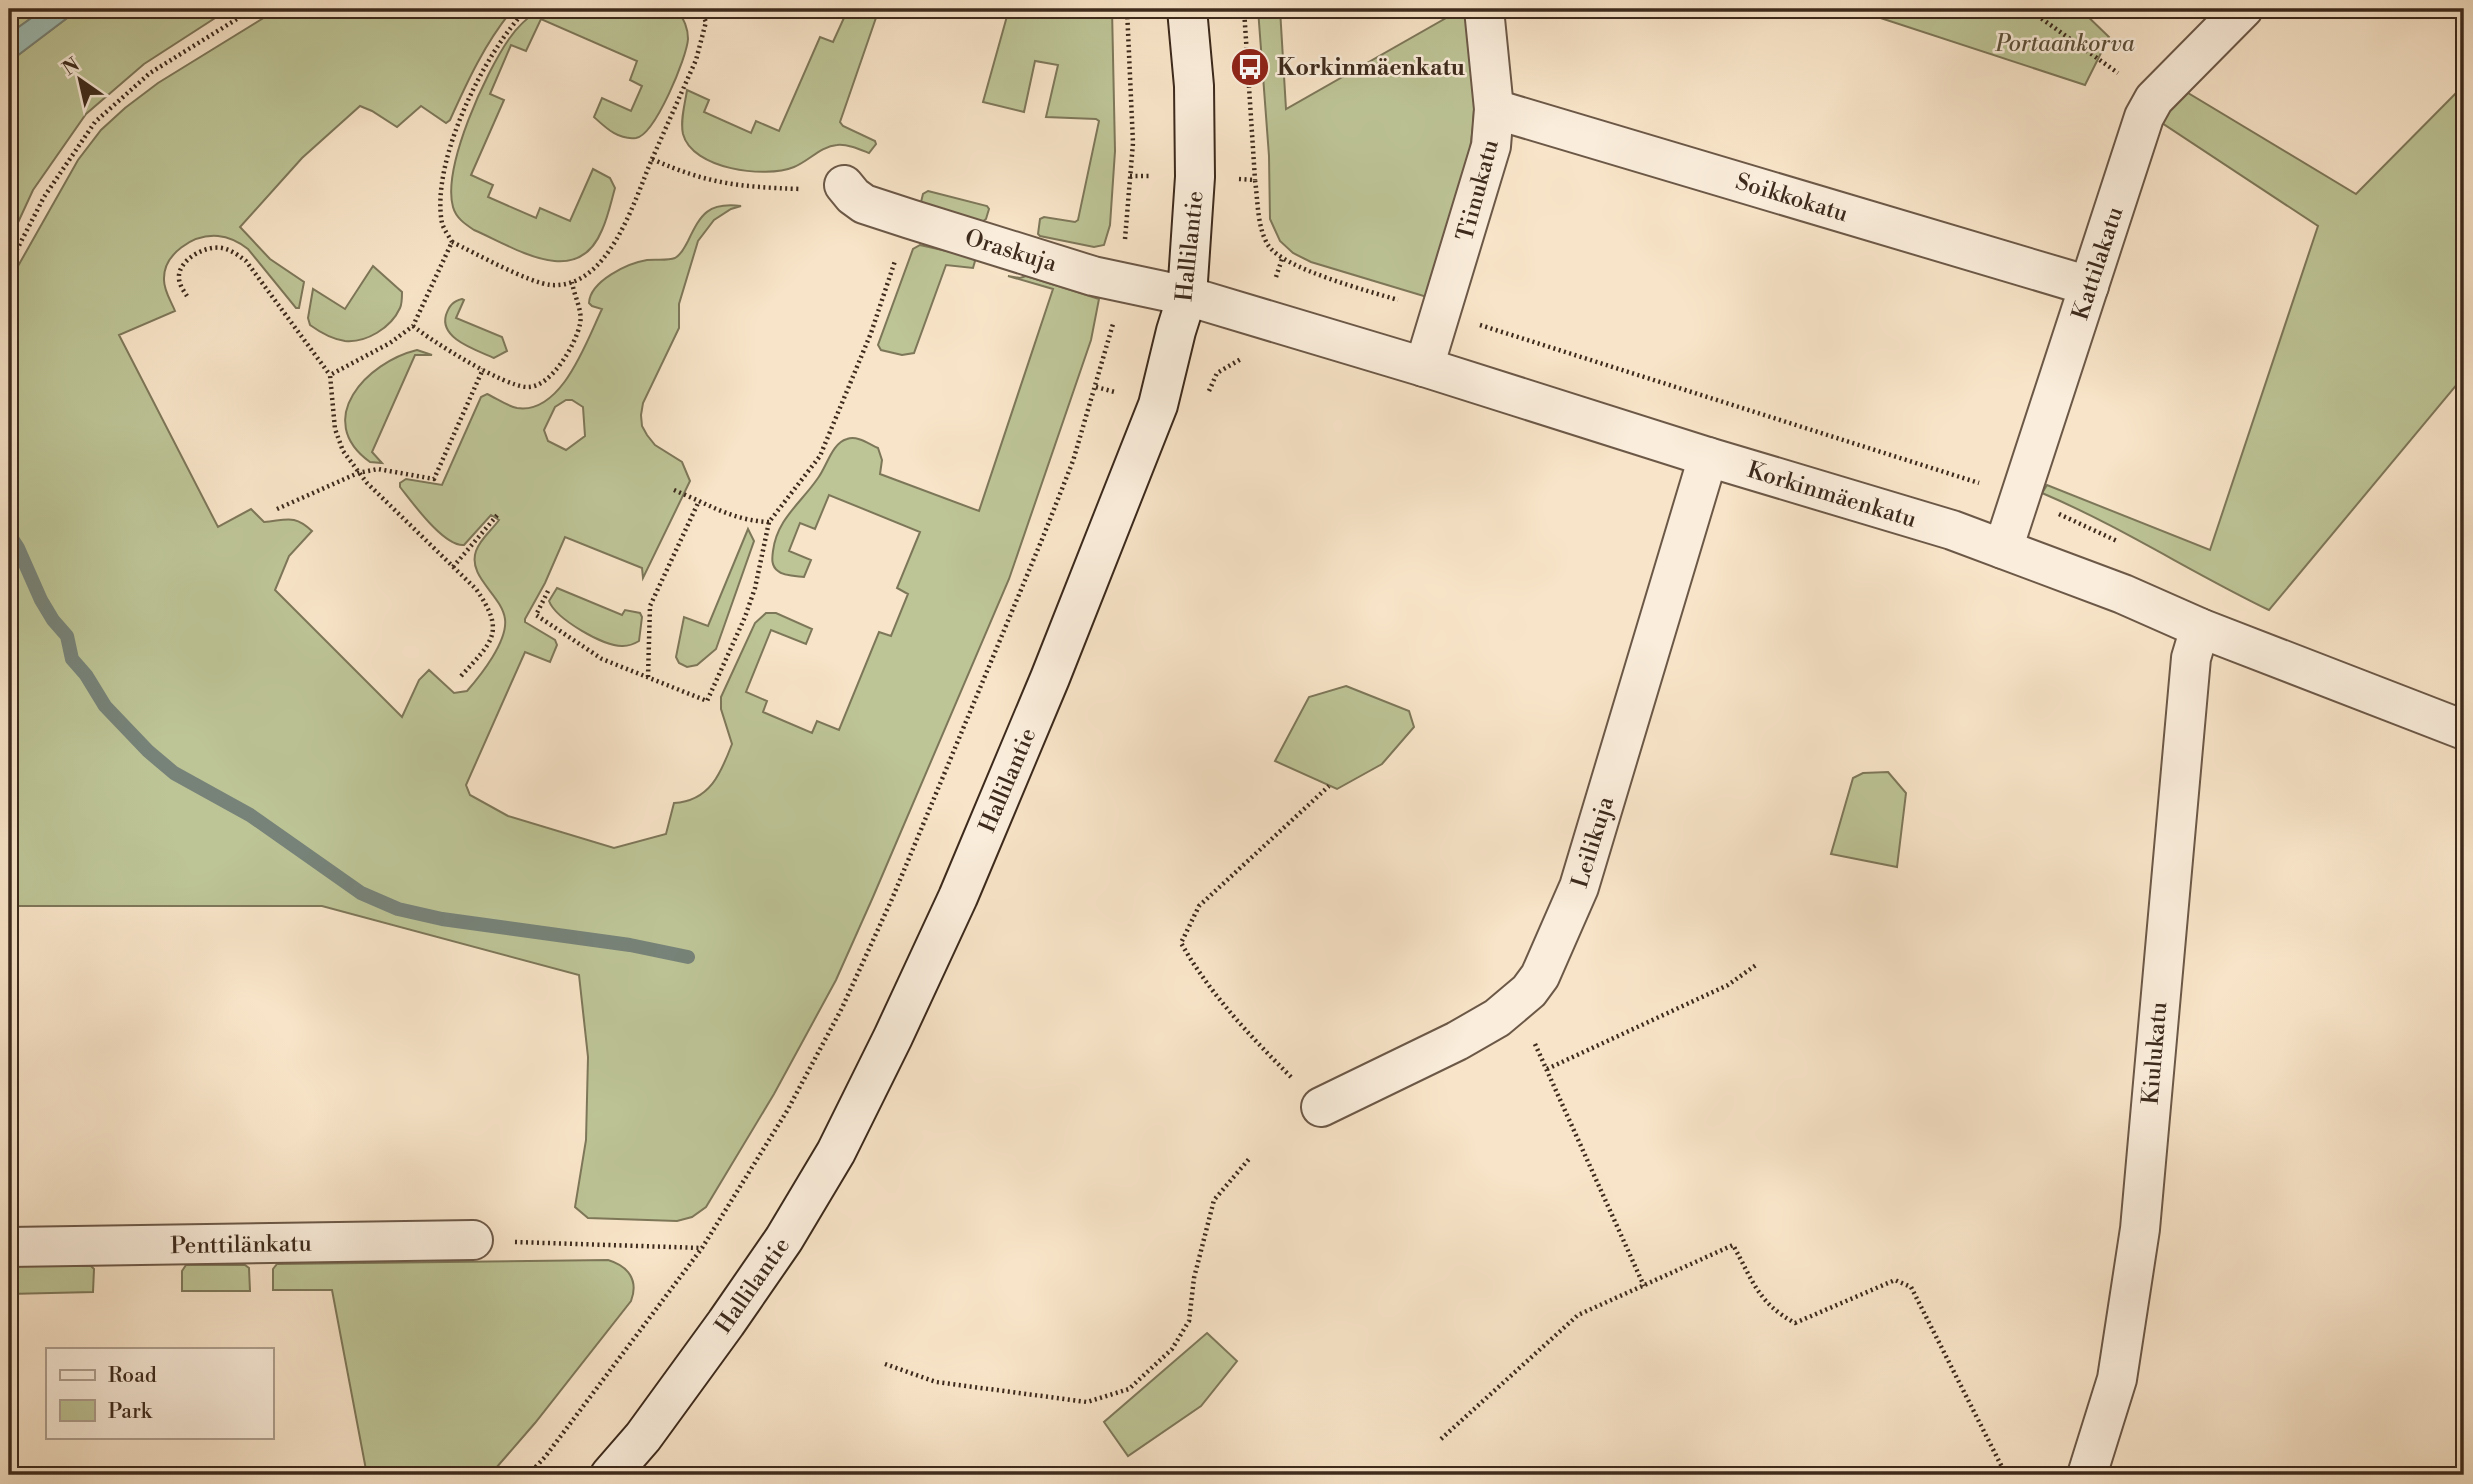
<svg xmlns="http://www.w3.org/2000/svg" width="2473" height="1484" viewBox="0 0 2473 1484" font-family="'Libre Bodoni',serif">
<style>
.green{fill:#bdc496;stroke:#7d7759;stroke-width:2;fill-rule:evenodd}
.water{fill:#9dbeb7;stroke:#778379;stroke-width:2}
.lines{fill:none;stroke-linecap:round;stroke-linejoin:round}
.stream{stroke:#778379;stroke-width:14}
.minor-casing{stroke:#6c5847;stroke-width:42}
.tertiary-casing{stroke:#6c5847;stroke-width:42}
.secondary-casing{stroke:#3d2a1c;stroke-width:42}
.path{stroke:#3d2a1c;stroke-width:4.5;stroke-dasharray:2 3.5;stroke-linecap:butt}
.minor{stroke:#faeddb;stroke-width:38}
.tertiary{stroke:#faeddb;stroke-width:38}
.secondary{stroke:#faeddb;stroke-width:38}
.labels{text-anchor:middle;stroke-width:5;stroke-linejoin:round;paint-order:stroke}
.park-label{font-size:23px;font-style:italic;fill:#5d503a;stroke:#faeddb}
.poi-label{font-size:23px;font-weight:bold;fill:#3d2a1c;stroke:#faeddb;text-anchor:start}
.street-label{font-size:23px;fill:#3d2a1c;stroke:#faeddb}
</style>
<rect width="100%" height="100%" fill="#f8e4c8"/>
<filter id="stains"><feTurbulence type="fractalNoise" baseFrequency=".00286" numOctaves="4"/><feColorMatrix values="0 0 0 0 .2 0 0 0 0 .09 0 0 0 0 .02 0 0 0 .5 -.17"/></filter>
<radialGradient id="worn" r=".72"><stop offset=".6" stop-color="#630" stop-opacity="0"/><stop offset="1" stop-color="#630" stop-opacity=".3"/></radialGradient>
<g class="green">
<polygon points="9,9 44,9 9,34"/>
<polygon points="79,9 229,9 144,64 86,114 33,190 9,242 9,62"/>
<path d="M278,9H513C485,43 468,80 450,120L446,123L421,106L397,127L372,111L360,106L302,158L240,227L270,259L304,282L299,308H296L248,249C239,242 229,237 218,236C193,234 163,254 164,280C164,291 171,301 175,311L119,335L218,527L251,509L264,522C287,520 294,514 312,531L289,556L275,590L402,717L419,680L429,670L454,693L467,691C481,675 508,641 505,619C502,595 467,577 476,551C480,539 492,530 499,520L491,515L464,545C444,547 412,502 400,487V483L406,479L442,485L481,397L487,394C496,398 507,406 517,408C562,415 587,340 602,309L592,306L589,303C590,281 628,263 647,260C656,259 667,261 675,258C682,254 684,248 688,241C701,214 708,202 741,206L731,209L714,220L698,241L679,304V328L643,403L641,415L642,426L647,435L655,445L682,462L690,481L643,578L642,568L565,537L545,583L525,619V622L555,640L557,645L550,662L525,652L466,785L470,795L508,816L614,848L666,834L674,803C710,801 721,773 732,744L721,709V697L755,623L766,613H776L812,629L806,644L771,630L746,692L767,701L763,712L812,733L817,721L839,730L879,632L891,636L908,594L897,588L920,532L829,495L815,529L800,523L789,551L811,560L804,577C796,576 783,576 778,571C771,566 772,558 773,551C777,519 801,503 818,478C827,466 832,443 847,439C857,435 869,444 878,448L882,460L880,474L979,511L1053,289L1008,276L1020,278L1026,276L1099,299L1091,340L1009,579L873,897L836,980L774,1094L706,1207L692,1217L677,1221L588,1218L575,1207L586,1140L588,1057L579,975L322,906H9V282L78,160L101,130L125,108L158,83ZM566,400H572L583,407L585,436L566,450L548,441L544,430L555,407Z"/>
<path d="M540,9H677C683,19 688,26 688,39C687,57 655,135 636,138C618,140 606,128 594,117L602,98L631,111L642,86L630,80L637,61L541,19L526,51L511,45L490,94L504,100L471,175L493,185L488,197L536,218L540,208L570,221L593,169L610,178L615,188C611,202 608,217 602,230C577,291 514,247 474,230C465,224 456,218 453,207C442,167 486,72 509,39C517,27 528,17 540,9Z"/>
<path d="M848,9H879L840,122L843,126L875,141L876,144L869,153C859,149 848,144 837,145C821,146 809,161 794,167C765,179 692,169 683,134C680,120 685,104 687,90L709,100L704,112L751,133L756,121L779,131L820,37L833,42Z"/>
<polygon points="1009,9 1112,9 1115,151 1110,225 1104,245 1094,247 1040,236 1038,234 1040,219 1044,217 1075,222 1078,220 1099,121 1096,119 1046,117 1058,65 1035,61 1024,112 983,102"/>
<path d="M1258,9H1280L1286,109L1462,9H1466C1469,42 1475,77 1474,110C1472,174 1446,236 1427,297L1311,262L1293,253L1280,241L1270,219L1269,156Z"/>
<polygon points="1853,9 2080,9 2109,37 2085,85"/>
<path d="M2464,85V376L2269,610C2192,573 2122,527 2042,493L2047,485L2210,550L2318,226L2162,123L2164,117L2188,93L2356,194Z"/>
<polygon points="928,191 987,206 989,209 986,219 982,222 924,207 921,202 923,194"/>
<polygon points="920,245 973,257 975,261 973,268 946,265 914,353 902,355 881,350 878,345 913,249"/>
<path d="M373,266L402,292C402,297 402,304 400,308C391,328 366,343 345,341C331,339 321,333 310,325L308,318L313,289L345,309Z"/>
<path d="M462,299L464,300L456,318L502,337L507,351L494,358C477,350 439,339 446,315C449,306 453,301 462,299Z"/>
<path d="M417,350L432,355H415L372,452L382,463L370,462C312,420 367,362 417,350Z"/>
<polygon points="748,529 754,541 716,649 697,665 687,667 679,663 676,657 684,617 708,626"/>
<path d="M557,588L622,615L625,610L640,613L642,617L639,641C634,644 629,646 623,646C604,647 556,619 549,601Z"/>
<polygon points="1346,686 1409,711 1414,727 1382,764 1337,789 1275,761 1309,697"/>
<polygon points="1888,772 1906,793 1897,867 1831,854 1853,778 1863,773"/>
<path d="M608,1260C628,1266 639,1280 631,1301L535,1423L490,1475H367L332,1290H273V1269L277,1264Z"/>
<polygon points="186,1265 245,1265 249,1268 250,1291 182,1291 182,1271"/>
<polygon points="9,1266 91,1266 94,1269 93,1292 9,1294"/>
<polygon points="1207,1333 1237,1361 1201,1406 1128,1456 1104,1422"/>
</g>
<polygon class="water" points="44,9 79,9 9,62 9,34"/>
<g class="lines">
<polyline class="stream" points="9,534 18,548 41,600 53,620 67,636 72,659 86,675 105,706 148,751 174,773 250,815 361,893 398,909 442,919 630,945 688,957"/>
<g class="minor-casing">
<g id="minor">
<polyline points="1494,109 2089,286"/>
<polyline points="844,185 853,196 864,204 910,219 1093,276 1187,296"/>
<polyline points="1424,367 1491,146 1494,109 1484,9"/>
<polyline points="2003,549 2144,117 2154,99 2243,9"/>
<polyline points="1321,1107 1457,1041 1497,1018 1529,991 1540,976 1579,887 1708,457"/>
<polyline points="9,1247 473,1240"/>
<polyline points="2087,1475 2117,1379 2140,1229 2191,658 2200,628"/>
</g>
</g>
<g class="tertiary-casing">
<polyline id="tertiary" points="1187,296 1424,367 1708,457 1952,530 2123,594 2200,628 2464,730"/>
</g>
<g class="secondary-casing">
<polyline id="secondary" points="610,1475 643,1437 726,1323 784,1239 836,1152 893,1037 958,897 1050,678 1158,405 1176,331 1187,296 1195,177 1194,86 1187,9"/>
</g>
<g class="path">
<polyline points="1244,9 1255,180"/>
<polyline points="2028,9 2118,73"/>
<polyline points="652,159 696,60 706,22 700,9"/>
<polyline points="1130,176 1150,176"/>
<path d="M1239,179L1255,180C1258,201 1257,227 1268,245C1283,269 1369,291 1398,300"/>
<polyline points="1125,239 1133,143 1127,9"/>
<path d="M452,242C449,236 444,230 442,223C430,162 485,51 527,9"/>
<polyline points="9,265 44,197 95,122 150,73 253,9"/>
<polyline points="1276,277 1282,259"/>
<path d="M187,296C183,290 178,283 179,275C181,258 207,245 222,248C232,250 239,256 246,261L330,375"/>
<polyline points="1480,325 1979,483"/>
<path d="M413,326C433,342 503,386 527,387C551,388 576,344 580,324C583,311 574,296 572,282"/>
<polyline points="1096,387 1115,392"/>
<polyline points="1209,391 1217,373 1241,359"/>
<polyline points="674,490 699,501"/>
<polyline points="277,509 358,473 378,469 434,479 483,369"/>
<polyline points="2059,514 2117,541"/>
<polyline points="453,567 499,513"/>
<polyline points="548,591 536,615 602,659 707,701 745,617 755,588 769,522 820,456 871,333 895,261"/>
<path d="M461,676C493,641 506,632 476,589L367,483L343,451L335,429L330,375L390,343L413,326L452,242C475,253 529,283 551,285C609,289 634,201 652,159C708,184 740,187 800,189"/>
<path d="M648,677L650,606L699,501C722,512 743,521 769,522"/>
<polyline points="1535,1044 1644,1286"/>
<polyline points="1547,1069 1728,985 1756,965"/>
<path d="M1291,1077C1250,1036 1210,994 1181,943L1199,906L1329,786"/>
<polyline points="515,1242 702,1248"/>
<polyline points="885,1364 936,1382 1087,1402 1129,1389 1172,1349 1189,1321 1194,1278 1214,1200 1249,1159"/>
<path d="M1441,1439L1578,1315L1733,1245C1753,1281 1758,1303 1795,1323L1895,1280L1911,1287L2006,1475"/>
<polyline points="528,1475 545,1457 702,1248 787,1111 842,1008 892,899 1043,537 1073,461 1113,324"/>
</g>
<use href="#minor" class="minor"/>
<use href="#tertiary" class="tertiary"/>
<use href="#secondary" class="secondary"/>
</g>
<defs>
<g id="bus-disc" transform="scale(2.0125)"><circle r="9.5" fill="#8f2418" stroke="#faeddb"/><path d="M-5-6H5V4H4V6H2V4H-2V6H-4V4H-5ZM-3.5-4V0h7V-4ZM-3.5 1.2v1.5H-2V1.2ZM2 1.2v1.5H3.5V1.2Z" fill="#fff"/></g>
</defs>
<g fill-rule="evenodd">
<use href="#bus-disc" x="1250" y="67"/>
</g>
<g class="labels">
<g class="park-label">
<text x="2065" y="51">Portaankorva</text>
</g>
<g class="poi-label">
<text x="1277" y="75">Korkinmäenkatu</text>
</g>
<g class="street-label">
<text transform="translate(1477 190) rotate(-75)" y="8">Tiinukatu</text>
<text transform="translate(1792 197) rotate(17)" y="8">Soikkokatu</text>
<text transform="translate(1189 246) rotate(-84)" y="8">Hallilantie</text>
<text transform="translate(1011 250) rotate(17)" y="8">Oraskuja</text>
<text transform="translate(2097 263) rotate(-72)" y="8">Kattilakatu</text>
<text transform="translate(1832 494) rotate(17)" y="8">Korkinmäenkatu</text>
<text transform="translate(1007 780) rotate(-67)" y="8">Hallilantie</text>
<text transform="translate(1592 842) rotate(-73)" y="8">Leilikuja</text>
<text transform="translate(2154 1053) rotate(-85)" y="8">Kiulukatu</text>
<text transform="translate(241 1244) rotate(-1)" y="8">Penttilänkatu</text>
<text transform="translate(752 1285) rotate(-55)" y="8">Hallilantie</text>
</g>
</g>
<rect width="2473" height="1484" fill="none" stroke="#f8e4c8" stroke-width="35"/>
<rect x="10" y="10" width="2452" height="1463" fill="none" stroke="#3d2a1c" stroke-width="3.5"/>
<rect x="18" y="18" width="2438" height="1449" fill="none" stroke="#3d2a1c" stroke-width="2"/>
<rect x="46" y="1348" width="228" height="91" fill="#faeddb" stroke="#ae9f8f" stroke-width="2"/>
<rect x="60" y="1370" width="35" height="10" fill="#faeddb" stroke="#ae9f8f" stroke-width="2"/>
<text x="108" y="1382" font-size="21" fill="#3d2a1c">Road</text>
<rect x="60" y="1400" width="35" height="21" fill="#bdc496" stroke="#ae9f8f" stroke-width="2"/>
<text x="108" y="1418" font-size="21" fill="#3d2a1c">Park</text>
<g transform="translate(80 80) rotate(326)" stroke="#faeddb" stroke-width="5" paint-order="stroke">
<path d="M0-5L12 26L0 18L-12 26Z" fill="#3d2a1c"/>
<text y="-10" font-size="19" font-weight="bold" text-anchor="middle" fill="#3d2a1c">N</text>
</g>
<rect width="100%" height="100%" filter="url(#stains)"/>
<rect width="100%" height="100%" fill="url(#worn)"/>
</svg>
